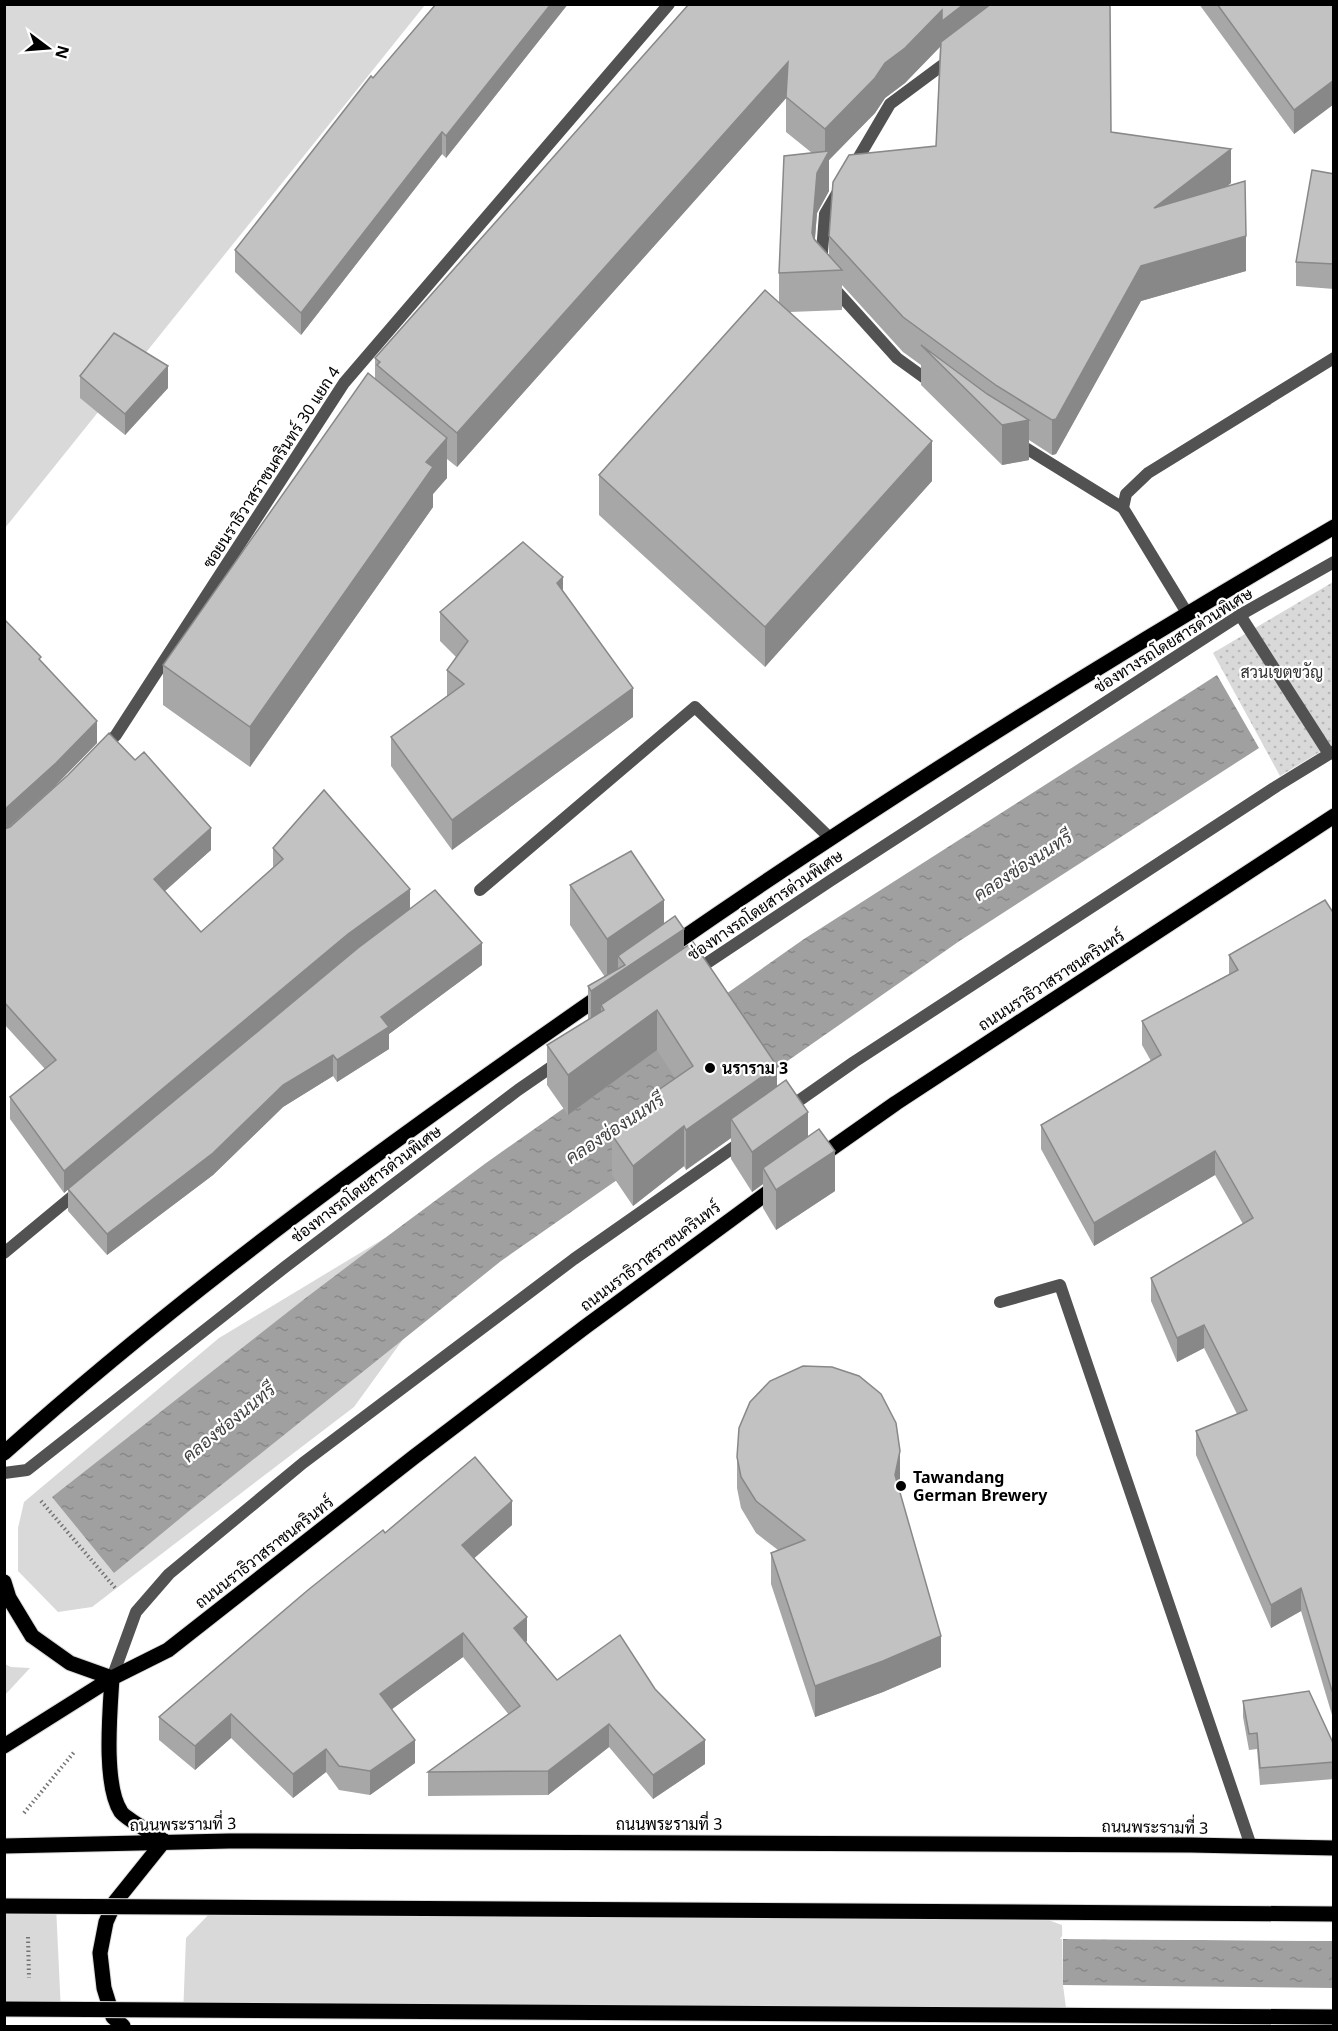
<svg xmlns="http://www.w3.org/2000/svg" width="1338" height="2031" viewBox="0 0 1338 2031" font-family="'Noto Sans',Sarabun,sans-serif">
<style>
.green{fill:#d9d9d9}
.park{fill:url(#park-dots)}
.water{fill:url(#water-ripples)}
.pier{fill:#fff}
.lines{fill:none;stroke-linecap:round;stroke-linejoin:round}
.primary-casing{stroke:#dbdbdb;stroke-width:17}
.path{stroke:#747474;stroke-width:4;stroke-dasharray:1.5 3;stroke-linecap:butt}
.lane{stroke:#525252;stroke-width:12}
.street{stroke:#525252;stroke-width:12}
.primary{stroke:#000;stroke-width:15}
.primary-bridge-casing{stroke:#dbdbdb;stroke-width:17;stroke-linecap:butt}
.primary-bridge{stroke:#000;stroke-width:15}
.wall{fill:#a7a7a7;fill-rule:evenodd}
.shaded-wall{fill:#888}
.building{fill:#c2c2c2;stroke:#888;stroke-width:1.5}
.poi-dot{fill:#000;stroke:#fff;stroke-width:2}
.labels{text-anchor:middle;stroke-width:4.5;stroke-linejoin:round;paint-order:stroke}
.street-label{font-size:16px;fill:#000;stroke:#fff}
.park-label{font-size:16px;fill:#303030;stroke:#fff}
.poi-label{font-size:16px;font-weight:bold;fill:#000;stroke:#fff;text-anchor:start}
.water-label{font-size:18px;font-style:italic;fill:#414141;stroke:#fff}
</style>
<defs>
<pattern id="park-dots" width="8" height="8" patternUnits="userSpaceOnUse" patternTransform="scale(1.5)"><rect width="8" height="8" fill="#d9d9d9"/><path d="M2 2h.1M6 6h.1" fill="none" stroke="#b8b8b8" stroke-width="1.8" stroke-linecap="round"/></pattern>
<pattern id="water-ripples" width="26" height="14" patternUnits="userSpaceOnUse" patternTransform="scale(1.5)"><rect width="26" height="14" fill="#a0a0a0"/><path d="M2 4q2-2 4 0t4 0M15 11q2-2 4 0t4 0" fill="none" stroke="#888"/></pattern>
</defs>
<rect width="100%" height="100%" fill="#fff"/>
<g class="green">
<polygon points="5,5 425,5 5,528"/>
<polygon points="385,1238 404,1338 354,1407 92,1607 58,1612 18,1571 18,1528 24,1502 219,1338"/>
<polygon points="5,1664 11,1667 30,1668 5,1695"/>
<polygon points="56,1906 61,2012 5,2014 4,1909"/>
<polygon points="213,1910 1040,1917 1062,1925 1063,1985 1068,2023 183,2016 186,1938"/>
</g>
<polygon class="park" points="1333,582 1333,744 1280,776 1213,653"/>
<g class="water">
<polygon points="1217,675 1259,748 958,942 501,1261 189,1511 114,1573 52,1497 307,1297 385,1238 486,1163 804,939"/>
<polygon points="1063,1939 1333,1941 1333,1988 1063,1985"/>
</g>
<g class="pier">
<polygon points="1062,1936 1334,1938 1334,1941 1060,1939"/>
<polygon points="1062,1988 1333,1989 1334,1991 1063,1988"/>
</g>
<g class="lines">
<g class="primary-casing">
<g id="primary">
<path d="M667,949C883,799 1106,660 1334,527"/>
<polyline points="815,1160 896,1103 1334,816"/>
<path d="M4,1453C192,1285 397,1137 603,994"/>
<polyline points="4,1582 9,1598 32,1636 70,1663 112,1678"/>
<path d="M112,1678C110,1711 103,1785 121,1812C126,1819 155,1835 164,1841"/>
<polyline points="4,1746 112,1678 168,1650 414,1457 585,1327 778,1185"/>
<polyline points="4,1846 229,1841 1191,1845 1334,1848"/>
<polyline points="123,2026 113,2017 104,1988 100,1953 106,1922 115,1902 164,1841"/>
</g>
</g>
<g class="path">
<polyline points="41,1501 117,1590"/>
<polyline points="24,1813 75,1751"/>
<polyline points="28,1937 29,1978"/>
</g>
<g class="lane">
<polyline points="853,167 890,104 952,58"/>
<polyline points="821,264 825,214 839,190"/>
<polyline points="832,286 897,358 933,384"/>
<polyline points="1016,442 1123,508"/>
<polyline points="1187,613 1123,508 1126,494 1148,473 1334,358"/>
<polyline points="1240,615 1329,754"/>
<polyline points="695,971 830,881 1240,615 1334,562"/>
<polyline points="787,1109 854,1062 1277,786 1334,751"/>
<polyline points="1000,1302 1060,1285 1251,1846"/>
<polyline points="4,1473 27,1470 285,1267 518,1090 560,1061"/>
<polyline points="112,1678 136,1612 169,1574 303,1463 574,1259 744,1140"/>
</g>
<g class="street">
<polyline points="103,749 116,735 344,383 669,4"/>
<polyline points="480,890 695,707 831,839"/>
<polyline points="4,1253 80,1190"/>
</g>
<use href="#primary" class="primary"/>
<g class="primary-bridge-casing">
<g id="primary-bridge">
<polyline points="4,1906 1334,1914"/>
<polyline points="4,2009 1334,2017"/>
</g>
</g>
<use href="#primary-bridge" class="primary-bridge"/>
</g>
<g class="wall">
<polygon points="436,4 568,4 446,158 442,154 301,335 235,272 235,250 373,78"/>
<path d="M686,4H1110L1111,132L1231,183L1227,186L1246,271L1141,301L1056,454L1052,455L1029,440V460L1002,465L921,385V365L903,352L842,285V310L790,312L932,481L765,667L599,515V475L779,303V273L812,153L786,132V98L457,467L447,459V478L433,494V507L250,767L163,705V665L375,380V358L686,8ZM940,46L936,146L829,236V255L815,239L817,213L829,191V160L875,113L885,98L905,83Z"/>
<polygon points="1199,4 1334,4 1334,104 1294,134"/>
<polygon points="1334,174 1334,289 1296,286 1296,262"/>
<polygon points="80,376 168,388 125,435 80,398"/>
<polygon points="563,591 633,717 452,850 391,766 391,737 447,696 447,670 456,657 440,641 440,612"/>
<polygon points="4,619 41,662 97,743 56,785 211,850 164,891 201,932 273,869 273,848 410,909 482,965 389,1034 389,1049 337,1082 333,1076 283,1107 213,1175 107,1255 68,1211 68,1189 64,1193 10,1119 10,1097 45,1069 4,1024"/>
<polygon points="570,885 664,924 684,949 777,1086 808,1136 835,1191 776,1230 763,1208 763,1184 752,1192 731,1159 731,1138 686,1170 684,1166 633,1206 612,1175 612,1135 657,1103 657,1091 675,1078 657,1050 568,1115 547,1085 547,1045 588,1020 588,986 605,977 570,925"/>
<polygon points="1334,914 1334,1714 1332,1715 1301,1611 1271,1628 1196,1455 1196,1431 1237,1414 1204,1348 1177,1362 1151,1301 1151,1278 1243,1224 1215,1175 1094,1246 1041,1149 1041,1125 1151,1061 1142,1045 1142,1021 1229,974 1229,955"/>
<polygon points="737,1457 900,1483 899,1489 941,1667 883,1692 815,1717 771,1584 771,1553 778,1550 756,1533 741,1508 737,1488"/>
<polygon points="512,1525 474,1558 527,1641 526,1642 557,1680 705,1764 653,1799 609,1747 548,1795 428,1796 428,1772 509,1715 463,1657 392,1709 415,1763 370,1795 339,1790 326,1772 293,1798 231,1738 195,1770 159,1740 159,1717 385,1533"/>
<polygon points="1243,1701 1334,1745 1334,1779 1260,1785 1257,1749 1249,1750 1243,1717"/>
</g>
<g class="shaded-wall">
<polygon points="551,4 568,4 446,158 446,136"/>
<polygon points="964,4 1003,4 942,45 905,83 885,98 875,113 829,160 829,191 817,213 812,273 812,233 817,173 825,158 825,129 885,63 942,10"/>
<polygon points="788,62 788,96 457,467 457,433"/>
<polygon points="1334,80 1334,104 1294,134 1294,110"/>
<polygon points="442,132 442,154 301,335 301,313"/>
<polygon points="1231,149 1231,183 1154,243 1154,208"/>
<polygon points="1246,236 1246,271 1141,301 1056,454 1052,455 1052,420 1141,266"/>
<polygon points="168,366 168,388 125,435 125,414"/>
<polygon points="1029,420 1029,460 1002,465 1002,425"/>
<polygon points="447,438 447,478 433,494 433,507 250,767 250,727 426,462"/>
<polygon points="932,441 932,481 765,667 765,627"/>
<polygon points="563,577 563,606 557,583"/>
<polygon points="633,688 633,717 452,850 452,820"/>
<polygon points="97,721 97,743 56,785 4,831 4,810"/>
<polygon points="211,828 211,850 154,901 154,879"/>
<polygon points="410,889 410,910 348,956 64,1193 64,1171 348,934"/>
<polygon points="664,900 664,940 625,965 618,956 618,972 607,980 607,939"/>
<polygon points="684,929 684,969 601,1005 601,1025 591,1031 591,991"/>
<polygon points="482,943 482,965 389,1034 389,1049 337,1082 337,1060 381,1017"/>
<polygon points="657,1010 657,1050 568,1115 568,1075"/>
<polygon points="333,1055 333,1076 283,1107 213,1175 107,1255 107,1234 283,1085"/>
<polygon points="777,1066 777,1106 731,1119 731,1138 686,1170 686,1130"/>
<polygon points="808,1112 808,1152 763,1168 763,1184 752,1192 752,1152"/>
<polygon points="684,1126 684,1166 633,1206 633,1166"/>
<polygon points="835,1151 835,1191 776,1230 776,1190"/>
<polygon points="1215,1151 1215,1175 1094,1246 1094,1223"/>
<polygon points="1204,1325 1204,1348 1177,1362 1177,1338"/>
<polygon points="900,1451 900,1483 895,1506 895,1475"/>
<polygon points="512,1501 512,1525 462,1569 462,1545"/>
<polygon points="1301,1588 1301,1611 1271,1628 1271,1605"/>
<polygon points="527,1617 527,1641 514,1652 514,1628"/>
<polygon points="463,1633 463,1657 380,1718 380,1694"/>
<polygon points="941,1636 941,1667 883,1692 815,1717 815,1686"/>
<polygon points="231,1714 231,1738 195,1770 195,1746"/>
<polygon points="609,1724 609,1747 548,1795 548,1771"/>
<polygon points="415,1740 415,1763 370,1795 370,1771"/>
<polygon points="705,1740 705,1764 653,1799 653,1775"/>
<polygon points="326,1749 326,1772 293,1798 293,1774"/>
</g>
<g class="building">
<polygon points="436,4 551,4 446,136 442,132 301,313 235,250 371,76 373,78"/>
<polygon points="689,4 964,4 942,21 942,10 905,48 885,63 875,78 825,129 786,97 788,62 457,433 377,365 380,362 375,358"/>
<polygon points="991,4 1110,4 1111,132 1231,149 1154,208 1245,181 1246,236 1141,266 1056,419 1052,420 997,386 903,317 829,236 833,182 849,155 936,146 941,42"/>
<polygon points="1217,4 1334,4 1334,80 1294,110"/>
<polygon points="829,151 817,173 812,233 814,239 842,270 779,273 784,156"/>
<polygon points="1312,170 1334,174 1334,264 1296,262"/>
<polygon points="765,290 932,441 765,627 599,475"/>
<polygon points="114,333 168,366 125,414 80,376"/>
<polygon points="921,345 987,394 1029,420 1002,425"/>
<polygon points="368,373 447,438 426,462 433,467 250,727 163,665"/>
<polygon points="523,542 563,577 557,583 633,688 452,820 391,737 464,684 447,670 468,641 440,612"/>
<polygon points="4,619 41,657 39,659 97,721 56,763 4,810"/>
<polygon points="109,733 135,760 144,752 211,828 154,879 201,932 283,859 273,848 324,790 410,889 348,934 64,1171 10,1097 56,1060 4,1002 4,829 10,827 68,775"/>
<polygon points="631,851 664,900 607,939 570,885"/>
<polygon points="435,890 482,943 381,1017 389,1027 337,1060 333,1055 283,1085 213,1153 107,1234 68,1189 358,948"/>
<polygon points="1325,900 1334,914 1334,1691 1332,1691 1301,1588 1271,1605 1196,1431 1247,1410 1204,1325 1177,1338 1151,1278 1253,1218 1215,1151 1094,1223 1041,1125 1161,1055 1142,1021 1238,970 1229,955"/>
<polygon points="675,916 684,929 591,991 588,986 625,965 618,956"/>
<polygon points="693,942 777,1066 686,1130 684,1126 633,1166 612,1135 662,1100 657,1091 693,1066 657,1010 568,1075 547,1045 604,1010 601,1005"/>
<polygon points="786,1080 808,1112 752,1152 731,1119"/>
<polygon points="819,1129 835,1151 776,1190 763,1168"/>
<polygon points="803,1366 832,1367 859,1376 881,1394 896,1423 900,1451 895,1475 941,1636 883,1661 815,1686 771,1553 805,1540 756,1501 741,1477 737,1457 739,1428 750,1402 770,1381"/>
<polygon points="475,1457 512,1501 462,1545 527,1617 514,1628 557,1680 620,1635 655,1689 705,1740 653,1775 609,1724 548,1771 428,1772 520,1706 463,1633 380,1694 415,1740 370,1771 339,1766 326,1749 293,1774 231,1714 195,1746 159,1717 308,1590 383,1530 385,1533"/>
<polygon points="1309,1691 1334,1745 1334,1762 1260,1768 1257,1733 1249,1734 1243,1701"/>
</g>
<g class="poi-dot">
<circle cx="710" cy="1068" r="6"/>
<circle cx="901" cy="1486" r="6"/>
</g>
<g class="labels">
<g class="street-label">
<text transform="translate(271 467) rotate(-57)" y="6">ซอยนราธิวาสราชนครินทร์ 30 แยก 4</text>
<text transform="translate(1173 640) rotate(-32)" y="6">ช่องทางรถโดยสารด่วนพิเศษ</text>
<text transform="translate(765 905) rotate(-34)" y="6">ช่องทางรถโดยสารด่วนพิเศษ</text>
<text transform="translate(1051 980) rotate(-33)" y="6">ถนนนราธิวาสราชนครินทร์</text>
<text transform="translate(366 1184) rotate(-37)" y="6">ช่องทางรถโดยสารด่วนพิเศษ</text>
<text transform="translate(650 1256) rotate(-37)" y="6">ถนนนราธิวาสราชนครินทร์</text>
<text transform="translate(264 1552) rotate(-38)" y="6">ถนนนราธิวาสราชนครินทร์</text>
<text transform="translate(183 1824) rotate(-1)" y="6">ถนนพระรามที่ 3</text>
<text x="669" y="1830">ถนนพระรามที่ 3</text>
<text transform="translate(1155 1827) rotate(1)" y="6">ถนนพระรามที่ 3</text>
</g>
<g class="park-label">
<text x="1282" y="678">สวนเขตขวัญ</text>
</g>
<g class="poi-label">
<text x="722" y="1074">นราราม 3</text>
<text x="913" y="1483">Tawandang<tspan x="913" dy="18">German Brewery</tspan></text>
</g>
<g class="water-label">
<text transform="translate(1023 866) rotate(-33)" y="6">คลองช่องนนทรี</text>
<text transform="translate(615 1129) rotate(-33)" y="6">คลองช่องนนทรี</text>
<text transform="translate(229 1423) rotate(-39)" y="6">คลองช่องนนทรี</text>
</g>
</g>
<rect width="1338" height="2031" fill="none" stroke="#000000" stroke-width="12"/>
<g transform="translate(48 48) rotate(106)" stroke="#ffffff" stroke-width="4.5" paint-order="stroke">
<path d="M0-4.5L10 22L0 15L-10 22Z" fill="#000000"/>
<text y="-9" font-size="16" font-weight="bold" text-anchor="middle" fill="#000000">N</text>
</g>
</svg>
